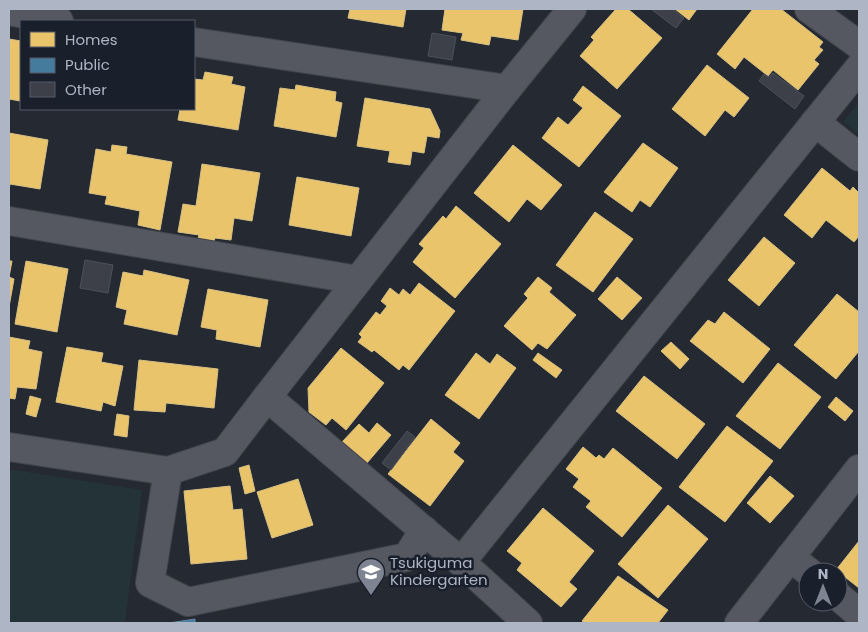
<svg xmlns="http://www.w3.org/2000/svg" width="868" height="632" viewBox="0 0 868 632" font-family="Poppins,sans-serif">
<style>
.green{fill:#233337}
.homes{fill:#e9c46a;stroke:#d7c085}
.public{fill:#457b9d;stroke:#648ca9}
.building{fill:#3d4048;stroke:#4d515a}
.lines{fill:none;stroke-linecap:round;stroke-linejoin:round}
.minor-casing{stroke:#41444b;stroke-width:30}
.tertiary-casing{stroke:#41444b;stroke-width:30}
.minor{stroke:#555860;stroke-width:28}
.tertiary{stroke:#555860;stroke-width:28}
.labels{text-anchor:middle;stroke-width:5;stroke-linejoin:round;paint-order:stroke}
.poi-label{font-size:15px;fill:#aeb5c4;stroke:#191f2b;text-anchor:start}
</style>
<rect width="100%" height="100%" fill="#252931"/>
<g class="green">
<polygon points="859,102 859,135 843,122"/>
<polygon points="9,469 142,490 125,623 9,623"/>
</g>
<g class="homes">
<polygon points="350,9 406,9 403,27 348,18"/>
<polygon points="445,9 523,9 518,40 491,36 489,45 461,40 463,33 442,30"/>
<polygon points="616,9 628,9 662,38 617,89 580,56 594,40 591,37"/>
<polygon points="675,9 697,9 689,20"/>
<polygon points="753,9 781,9 823,42 819,47 823,50 814,60 819,64 798,90 773,70 768,76 744,57 735,69 717,54"/>
<polygon points="9,39 21,41 20,101 9,99"/>
<polygon points="707,65 749,98 734,117 725,110 705,136 672,109"/>
<polygon points="205,72 233,77 231,84 245,87 238,130 178,120 180,109 194,109 194,79 203,80"/>
<polygon points="296,85 336,92 335,101 342,103 336,137 274,126 280,88 295,90"/>
<polygon points="583,86 621,116 579,167 542,138 558,117 568,125 583,108 573,100"/>
<polygon points="365,98 430,109 440,131 439,138 427,136 424,153 412,151 410,165 388,162 390,151 357,146"/>
<polygon points="9,133 48,140 40,189 10,184 9,190"/>
<polygon points="643,143 678,168 650,207 640,200 632,212 604,192"/>
<polygon points="112,145 127,147 126,154 172,162 160,230 138,225 140,211 105,204 107,196 89,193 96,149 111,152"/>
<polygon points="513,145 562,185 541,210 527,199 509,222 474,193"/>
<polygon points="202,164 260,173 252,221 234,218 231,240 215,238 214,241 198,239 199,235 178,232 183,204 196,206"/>
<polygon points="822,168 850,191 853,187 859,193 859,236 854,242 826,220 812,238 784,215"/>
<polygon points="297,177 359,188 351,236 289,225"/>
<polygon points="456,206 501,244 455,298 413,262 424,248 419,244 443,216 446,219"/>
<polygon points="595,212 633,239 593,292 556,265"/>
<polygon points="764,237 795,263 759,306 728,280"/>
<polygon points="9,261 12,261 9,277 14,279 9,307"/>
<polygon points="26,261 68,269 57,332 15,324"/>
<polygon points="144,270 189,280 177,335 124,324 127,310 116,307 123,272 143,276"/>
<polygon points="538,277 552,288 549,292 576,315 547,349 538,343 532,350 504,326 528,298 524,294"/>
<polygon points="617,277 642,298 622,320 598,299"/>
<polygon points="419,283 455,311 409,370 403,365 399,370 374,350 372,352 358,342 362,337 359,334 376,312 380,315 387,306 381,301 390,288 399,295 403,289 410,295"/>
<polygon points="208,289 268,300 260,347 216,339 217,330 201,327"/>
<polygon points="837,294 859,312 859,351 836,379 794,345"/>
<polygon points="724,312 770,349 743,383 690,341 708,320 715,324"/>
<polygon points="9,337 30,341 28,349 42,352 36,389 17,387 15,399 9,398"/>
<polygon points="671,342 689,359 680,369 661,351"/>
<polygon points="67,347 103,353 101,362 123,366 115,406 103,402 101,411 56,402"/>
<polygon points="341,348 384,383 346,430 332,418 326,425 309,412 308,388"/>
<polygon points="476,353 490,364 497,354 516,368 479,419 445,395"/>
<polygon points="538,353 562,370 556,378 533,360"/>
<polygon points="139,360 218,369 214,408 166,403 165,412 134,410"/>
<polygon points="778,363 821,397 780,449 736,416"/>
<polygon points="644,376 705,424 677,459 616,411"/>
<polygon points="30,396 41,399 36,417 26,414"/>
<polygon points="836,397 853,411 845,421 828,407"/>
<polygon points="117,414 129,416 127,437 114,435"/>
<polygon points="431,419 460,443 453,452 464,461 430,506 388,474"/>
<polygon points="377,423 391,435 367,463 342,442 359,424 369,433"/>
<polygon points="727,426 773,461 725,522 679,487"/>
<polygon points="583,447 596,458 599,455 604,459 613,448 662,488 622,537 586,507 591,501 573,487 579,479 566,469"/>
<polygon points="249,465 255,491 245,494 239,468"/>
<polygon points="770,476 794,496 770,523 747,503"/>
<polygon points="298,479 313,525 272,538 257,492"/>
<polygon points="230,486 233,510 242,509 247,559 191,564 184,491"/>
<polygon points="668,505 708,539 658,598 618,564"/>
<polygon points="543,508 594,551 569,582 577,589 561,607 517,570 522,563 507,551"/>
<polygon points="859,541 859,588 836,570"/>
<polygon points="618,576 668,610 658,623 586,623 582,621"/>
</g>
<polygon class="public" points="195,619 195,623 169,623"/>
<g class="building">
<polygon points="651,9 673,9 684,18 676,28"/>
<polygon points="432,33 456,37 452,60 428,56"/>
<polygon points="773,73 804,96 795,109 759,81 764,74 769,77"/>
<polygon points="85,260 113,265 108,293 80,288"/>
<polygon points="407,431 415,437 391,470 382,463"/>
</g>
<g class="lines">
<g class="minor-casing">
<g id="minor">
<polyline points="809,9 859,45"/>
<polyline points="9,11 59,21"/>
<polyline points="194,42 507,89"/>
<polyline points="815,122 859,157"/>
<polyline points="9,221 358,280"/>
<polyline points="267,397 461,562 528,623"/>
<polyline points="9,447 168,471 225,452 267,397 507,89 572,9"/>
<polyline points="168,471 150,583 188,602 407,557 424,530"/>
<polyline points="790,557 809,572"/>
<polyline points="461,562 859,68"/>
<polyline points="838,596 859,614"/>
</g>
</g>
<g class="tertiary-casing">
<polyline id="tertiary" points="739,623 859,469"/>
</g>
<use href="#minor" class="minor"/>
<use href="#tertiary" class="tertiary"/>
</g>
<defs>
<g id="school-pin" transform="scale(1.4375)"><path d="M0 17L-7.5 6A9.5 9.5 0 1 1 7.5 6Z" fill="#7e8491" stroke="#191f2b"/><path d="M0-5L7-2L0 1L-7-2ZM-4 1L0 2.5L4 1V4Q0 6-4 4Z" fill="#fff"/></g>
</defs>
<g fill-rule="evenodd">
<use href="#school-pin" x="371" y="572"/>
</g>
<g class="labels">
<g class="poi-label">
<text x="390" y="568">Tsukiguma<tspan x="390" dy="17">Kindergarten</tspan></text>
</g>
</g>
<rect width="868" height="632" fill="none" stroke="#aeb5c4" stroke-width="20"/>
<rect x="20" y="20" width="175" height="90" fill="#191f2b" stroke="#555b68"/>
<rect x="30" y="32" width="25" height="15" fill="#e9c46a" stroke="#555b68"/>
<text x="65" y="45" font-size="15" fill="#aeb5c4">Homes</text>
<rect x="30" y="58" width="25" height="15" fill="#457b9d" stroke="#555b68"/>
<text x="65" y="70" font-size="15" fill="#aeb5c4">Public</text>
<rect x="30" y="82" width="25" height="15" fill="#3d4048" stroke="#555b68"/>
<text x="65" y="95" font-size="15" fill="#aeb5c4">Other</text>
<g transform="translate(823 587)"><circle r="24" fill="#191f2b" stroke="#555b68"/>
<path d="M0-4L9 19L0 12L-9 19Z" fill="#7e8491"/>
<text y="-8" font-size="14" font-weight="bold" text-anchor="middle" fill="#aeb5c4">N</text>
</g>
</svg>
